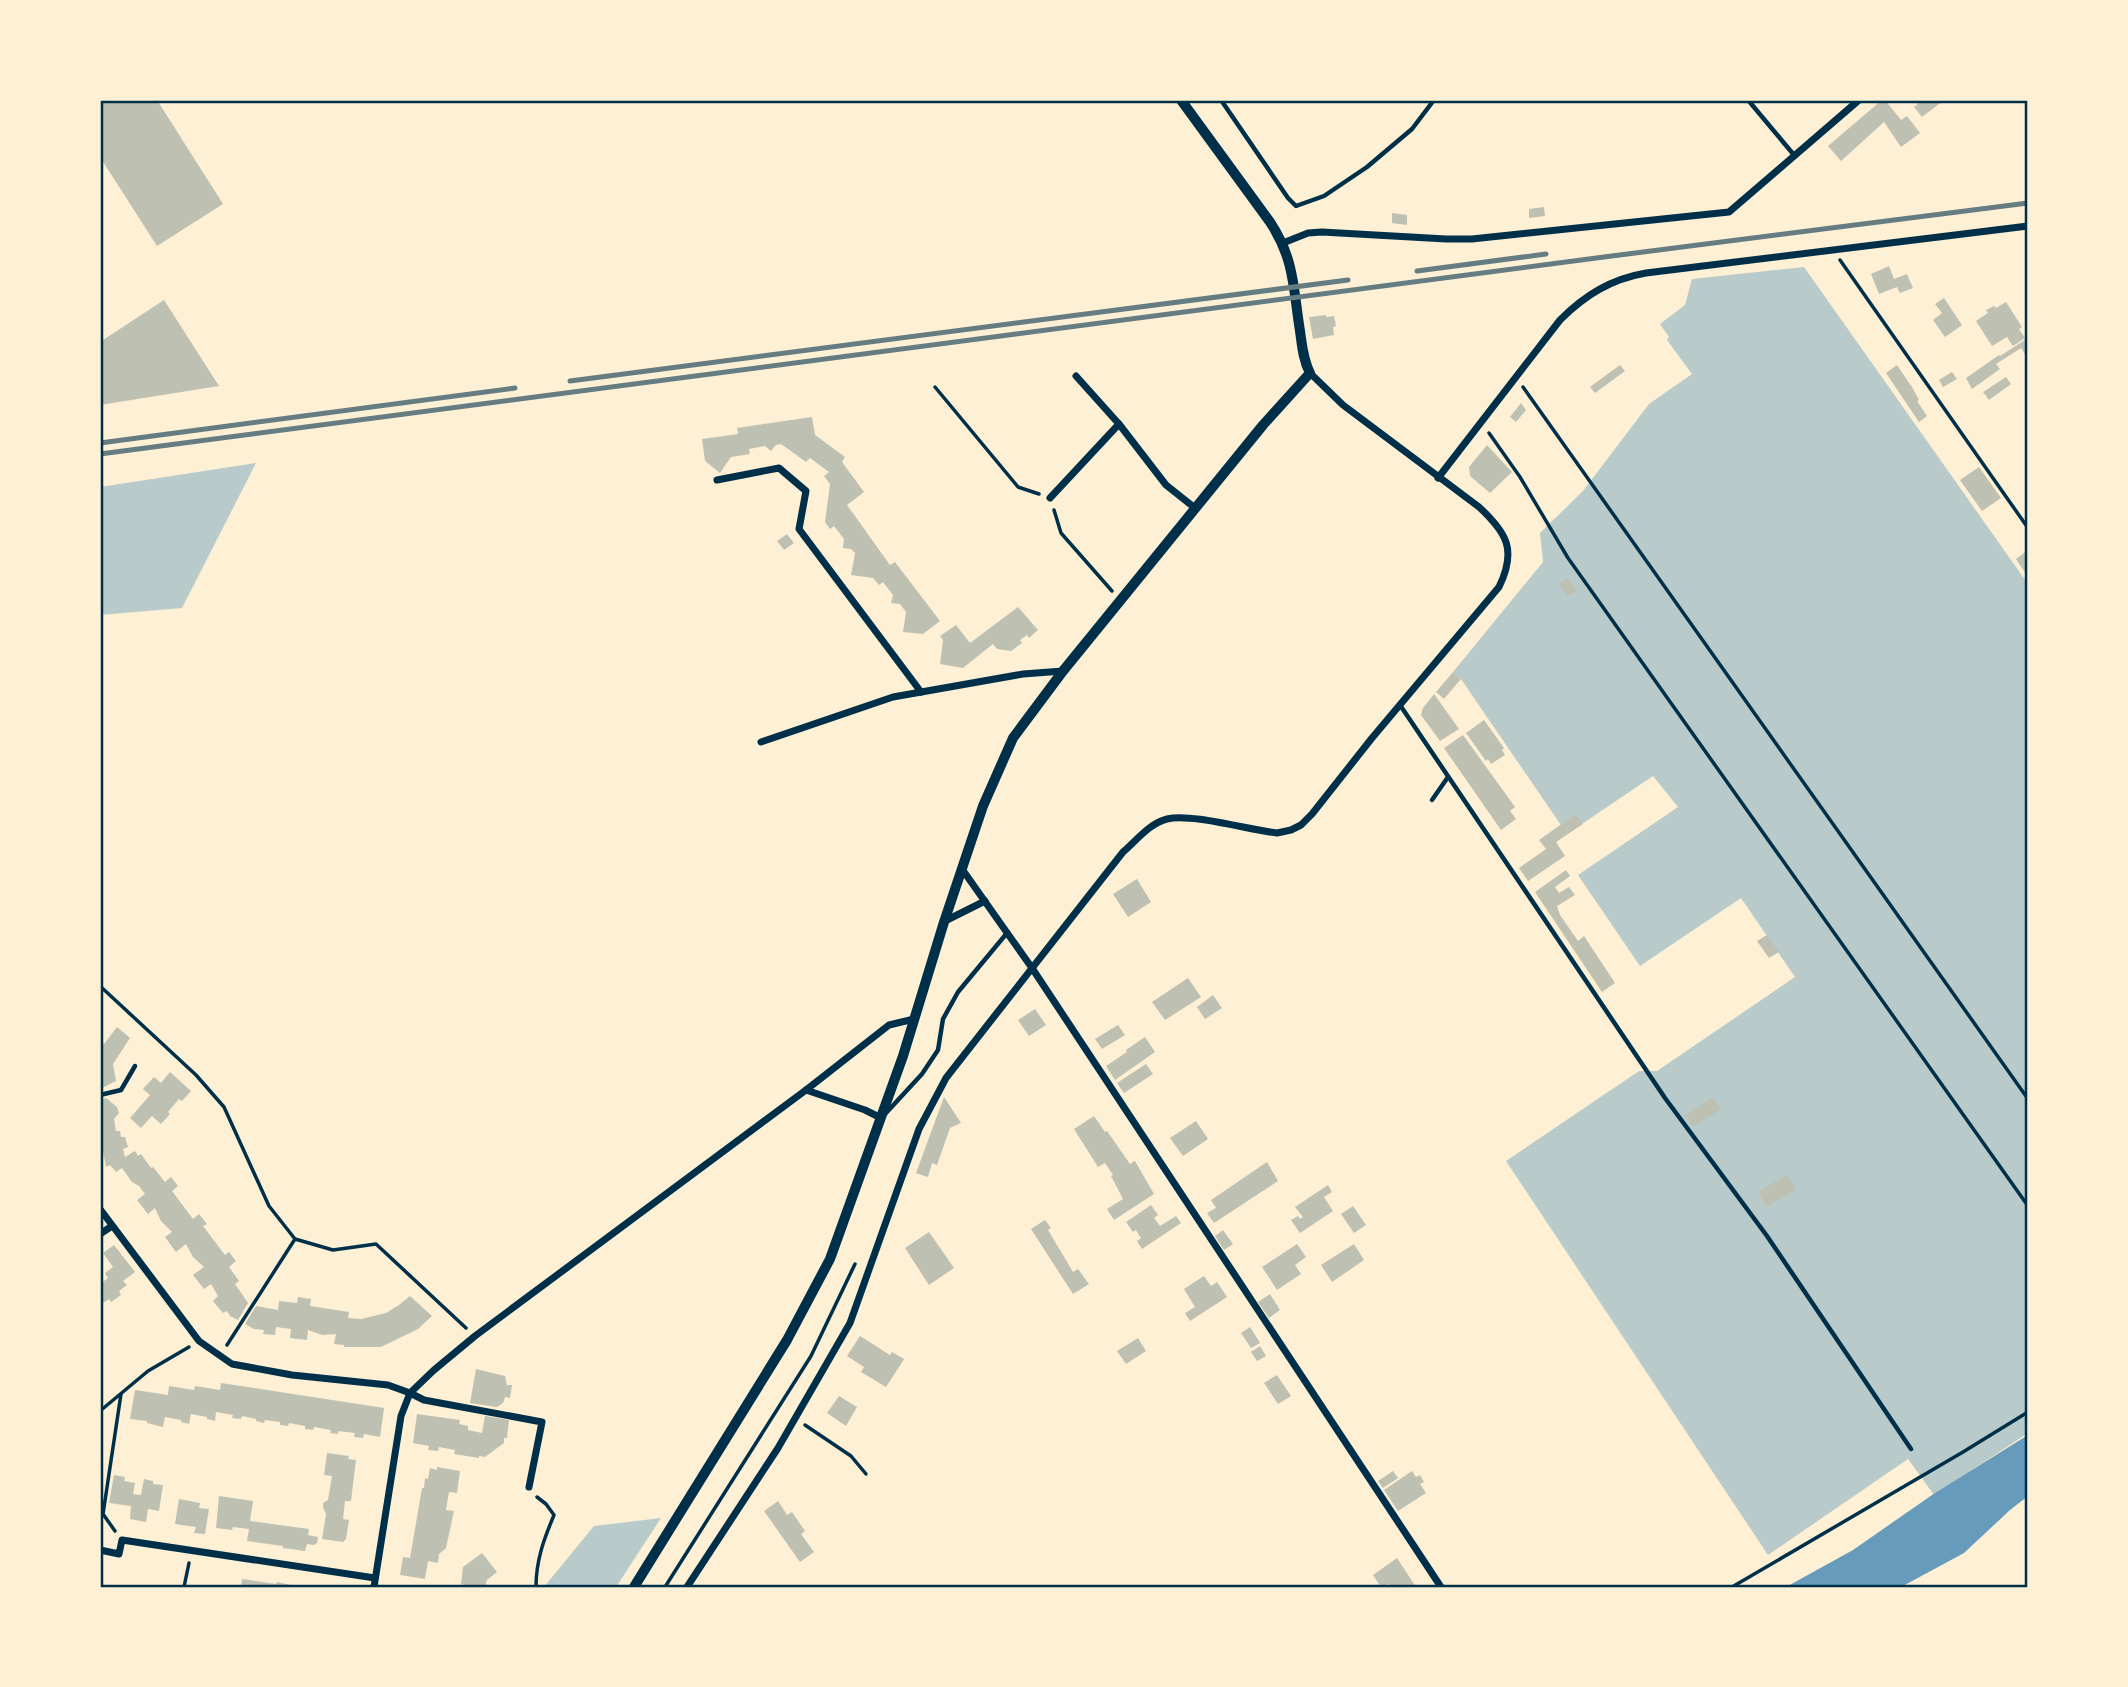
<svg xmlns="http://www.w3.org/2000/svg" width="2128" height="1687" viewBox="0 0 2128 1687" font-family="Montserrat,sans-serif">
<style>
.green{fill:#b9caca}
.water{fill:#669bbc}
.building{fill:#bec0b2}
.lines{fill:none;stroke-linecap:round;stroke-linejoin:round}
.path{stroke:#003049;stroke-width:3.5}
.service{stroke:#003049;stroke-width:4.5}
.minor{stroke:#003049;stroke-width:7}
.tertiary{stroke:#003049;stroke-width:10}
.rail{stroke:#657d81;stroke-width:5}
.neatline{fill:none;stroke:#003049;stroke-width:2.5}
</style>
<rect width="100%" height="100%" fill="#fdf0d5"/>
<g class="green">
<polygon points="1804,267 2028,584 2028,1433 1934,1495 1908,1459 1768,1555 1506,1161 1639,1071 1657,1071 1795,977 1741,898 1640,966 1578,875 1678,807 1653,776 1567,834 1461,679 1453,672 1543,562 1540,533 1583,491 1649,404 1692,374 1667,340 1669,337 1660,324 1685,305 1692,279"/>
<polygon points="256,463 182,608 100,615 100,487"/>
<polygon points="661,1518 616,1587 544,1587 594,1526"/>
</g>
<polygon class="water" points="2028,1435 2028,1496 2010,1510 1964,1553 1901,1587 1786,1587 1853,1550 1932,1495"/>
<g class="building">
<polygon points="108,100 157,100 223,204 157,246 100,157 100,105"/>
<polygon points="1882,100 1885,100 1901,120 1907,116 1920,133 1901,147 1884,122 1841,161 1828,146"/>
<polygon points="1915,100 1944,100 1922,117 1914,107 1918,104"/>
<polygon points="1544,207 1545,216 1529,218 1529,209"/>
<polygon points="1392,213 1407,215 1407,225 1392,223"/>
<polygon points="1889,266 1894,279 1907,274 1913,288 1900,293 1897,287 1879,294 1871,274"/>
<polygon points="1944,298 1962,325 1945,337 1933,320 1942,313 1935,304"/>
<polygon points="164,300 219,386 100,405 100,342"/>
<polygon points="2006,302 2022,327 2019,329 2025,338 2013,346 2007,337 1992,346 1976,321 1988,313 1986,310 1994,306 1996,308"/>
<polygon points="1326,315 1326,317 1334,316 1336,326 1333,327 1334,335 1313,339 1309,317"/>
<polygon points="2028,338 2028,352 2025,354 2021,348 1996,364 2000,369 1972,389 1966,378 1999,355 2000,356"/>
<polygon points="1620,365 1625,371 1595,393 1590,387"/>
<polygon points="1897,365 1912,387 1919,400 1917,401 1927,416 1919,422 1886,373"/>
<polygon points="1952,372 1957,379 1943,387 1939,380"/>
<polygon points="2006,377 2011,384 1989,400 1983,392"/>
<polygon points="1521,403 1526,410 1516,422 1510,417"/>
<polygon points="812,417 815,435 845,457 842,462 864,492 847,505 890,565 895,562 940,621 923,634 903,632 906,612 900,604 891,603 893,595 883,582 879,585 873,578 851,575 855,553 851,549 843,548 844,539 834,526 830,529 825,522 830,484 824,476 829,472 810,458 806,462 781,444 776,445 771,451 765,446 749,449 750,454 731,457 720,473 705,461 702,439 738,434 737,428"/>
<polygon points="1487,445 1512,472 1490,493 1470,476 1469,467"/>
<polygon points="1979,467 2001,498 1982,511 1960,480"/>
<polygon points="787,534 794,543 784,550 777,541"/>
<polygon points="2028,550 2028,577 2016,559"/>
<polygon points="1568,578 1577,591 1568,596 1559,584"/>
<polygon points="1018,607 1038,630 1029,638 1027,635 1020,640 1022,643 1011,651 997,649 993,644 963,668 940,664 943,640 940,636 956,625 970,643"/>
<polygon points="1453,672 1461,679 1444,699 1436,692"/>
<polygon points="1434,694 1459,729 1440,741 1421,715 1423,708"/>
<polygon points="1484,720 1504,748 1502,750 1505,755 1491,764 1488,759 1486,761 1466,733"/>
<polygon points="1463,735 1515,807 1510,811 1516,819 1501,830 1444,748"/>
<polygon points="1576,814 1583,824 1556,842 1565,856 1528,881 1519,868 1546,849 1539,840"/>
<polygon points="1566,870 1570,876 1555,887 1559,893 1569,887 1575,895 1557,906 1560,915 1578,941 1584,936 1615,983 1602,992 1535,892"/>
<polygon points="1137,879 1151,902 1128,917 1113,894"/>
<polygon points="1767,935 1779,952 1769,958 1757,941"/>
<polygon points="1188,978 1201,997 1165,1020 1152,1002"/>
<polygon points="1213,995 1222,1008 1205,1019 1197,1007"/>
<polygon points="1035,1009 1046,1025 1029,1036 1018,1020"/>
<polygon points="1118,1025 1125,1035 1102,1049 1095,1039"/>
<polygon points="117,1027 130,1038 113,1064 116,1081 100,1089 100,1041 104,1044"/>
<polygon points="1145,1037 1155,1052 1115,1080 1106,1066 1127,1052 1126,1050"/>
<polygon points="1146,1064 1153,1074 1124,1093 1117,1083"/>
<polygon points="170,1072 191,1091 182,1101 179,1099 168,1112 170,1114 161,1124 152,1116 141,1128 130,1118 150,1095 143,1089 154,1077 161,1083"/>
<polygon points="944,1097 961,1123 950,1128 937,1165 932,1163 928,1177 916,1173"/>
<polygon points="1713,1097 1721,1109 1693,1127 1685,1115"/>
<polygon points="106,1098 117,1107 119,1113 114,1119 116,1131 120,1131 121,1137 125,1137 128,1147 123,1149 125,1157 135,1151 138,1156 141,1154 151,1168 153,1167 165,1182 171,1177 178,1186 172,1191 193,1219 199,1214 207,1224 203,1226 225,1255 229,1252 236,1261 229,1267 239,1281 235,1284 248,1303 238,1320 230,1316 227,1311 223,1313 213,1301 218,1296 211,1284 204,1289 193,1275 204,1267 193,1257 186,1244 176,1252 165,1237 172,1232 161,1221 155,1208 148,1214 137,1200 145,1194 139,1186 132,1182 122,1168 116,1172 110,1165 106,1167 100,1136 100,1100"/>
<polygon points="1094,1116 1105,1132 1107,1131 1130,1164 1135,1161 1154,1194 1114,1220 1107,1209 1123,1199 1111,1176 1113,1175 1105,1163 1098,1167 1074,1129"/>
<polygon points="1196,1121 1208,1139 1183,1156 1170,1138"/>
<polygon points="1267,1162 1278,1181 1214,1223 1207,1213 1216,1208 1211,1200"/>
<polygon points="1787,1175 1796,1190 1766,1207 1758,1192"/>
<polygon points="1328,1185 1332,1192 1324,1197 1333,1211 1300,1233 1291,1220 1298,1216 1300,1219 1303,1217 1295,1207"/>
<polygon points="1151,1205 1158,1215 1154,1218 1160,1226 1176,1216 1181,1223 1142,1249 1137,1241 1141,1238 1136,1230 1133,1232 1126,1222"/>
<polygon points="1353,1206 1366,1225 1354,1233 1341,1214"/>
<polygon points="1045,1220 1051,1228 1048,1230 1073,1272 1078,1269 1089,1284 1073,1294 1031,1229"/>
<polygon points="1223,1230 1233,1244 1224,1250 1215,1236"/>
<polygon points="929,1232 954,1268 929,1285 905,1248"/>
<polygon points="1297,1244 1306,1257 1295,1265 1301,1274 1277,1290 1262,1267"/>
<polygon points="1354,1244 1364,1260 1332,1282 1321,1265"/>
<polygon points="114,1245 135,1272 123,1281 127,1285 119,1291 121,1295 111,1302 109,1299 100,1305 100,1284 108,1278 105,1273 113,1267 103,1253"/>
<polygon points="1204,1276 1211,1286 1217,1282 1227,1297 1190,1321 1185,1313 1195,1307 1184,1289"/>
<polygon points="1270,1294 1280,1310 1269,1318 1258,1302"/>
<polygon points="410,1296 432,1316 418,1329 381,1347 344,1347 344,1345 334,1344 336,1334 322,1335 308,1330 307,1340 290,1338 291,1329 276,1327 275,1335 263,1334 264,1330 254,1329 245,1324 256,1306 278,1310 279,1301 297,1303 298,1297 311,1299 310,1306 349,1312 348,1318 361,1319 386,1313 399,1305"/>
<polygon points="1250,1327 1260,1343 1251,1348 1241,1333"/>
<polygon points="860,1336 890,1355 892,1352 904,1359 886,1387 861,1372 864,1367 847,1356"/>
<polygon points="1138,1338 1146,1351 1126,1364 1117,1351"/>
<polygon points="1260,1346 1266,1356 1257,1361 1251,1352"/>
<polygon points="476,1369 505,1376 507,1385 512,1385 510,1398 505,1397 503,1403 497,1407 470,1403"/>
<polygon points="1277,1375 1291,1396 1278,1404 1264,1383"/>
<polygon points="221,1383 384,1408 380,1437 364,1434 363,1438 354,1437 355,1433 338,1431 338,1434 330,1433 331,1430 314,1427 313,1430 305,1429 305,1426 289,1423 288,1426 280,1425 280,1422 265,1420 264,1423 256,1421 256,1419 242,1416 241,1419 232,1418 233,1415 216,1412 215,1421 207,1419 207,1417 191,1414 189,1424 181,1422 181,1420 165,1417 163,1427 147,1423 147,1421 130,1419 135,1390 168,1395 169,1386 194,1390 195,1386 220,1390"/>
<polygon points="839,1396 857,1407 846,1426 827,1413"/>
<polygon points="417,1414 460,1420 459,1424 468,1426 468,1430 482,1433 485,1416 509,1420 507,1438 504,1438 504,1443 485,1457 479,1456 479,1458 454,1454 455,1450 439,1447 438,1451 428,1450 429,1446 413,1443"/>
<polygon points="327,1453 349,1456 348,1459 356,1460 351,1501 345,1501 343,1519 349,1520 346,1539 343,1542 322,1539 326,1514 323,1507 323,1503 328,1500 332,1476 324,1475"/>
<polygon points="437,1467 460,1471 457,1493 449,1492 446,1510 454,1511 446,1548 439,1554 438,1563 428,1561 425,1579 400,1575 403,1557 410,1558 422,1488 424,1488 425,1478 428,1479 430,1468 437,1470"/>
<polygon points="1393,1471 1398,1478 1383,1488 1378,1481"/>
<polygon points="1412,1471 1416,1477 1420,1475 1424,1482 1420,1484 1426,1493 1398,1511 1384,1490"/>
<polygon points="114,1475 125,1477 124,1481 135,1483 133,1494 141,1495 144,1479 153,1481 153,1484 163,1485 159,1511 148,1509 146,1522 130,1519 131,1506 109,1503"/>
<polygon points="219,1496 253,1501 250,1521 309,1529 308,1535 318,1537 317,1543 314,1545 307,1544 305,1551 283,1548 283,1546 247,1541 249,1529 233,1527 232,1530 216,1528"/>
<polygon points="179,1499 200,1503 199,1508 209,1509 205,1534 194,1533 196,1527 175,1524"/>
<polygon points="778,1501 787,1515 792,1512 805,1531 801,1534 814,1552 800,1562 764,1511"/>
<polygon points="482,1553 497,1572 487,1580 485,1587 473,1587 461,1584 463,1567"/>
<polygon points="1397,1558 1416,1587 1391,1587 1389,1584 1381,1587 1373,1575"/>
<polygon points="242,1579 276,1584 277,1582 300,1587 241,1587"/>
</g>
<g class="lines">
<g class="path">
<polyline points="1840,260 2028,528"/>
<polyline points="935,387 1018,487 1039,494"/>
<polyline points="1523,387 2028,1099"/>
<polyline points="1489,433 1520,477 1568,558 2028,1206"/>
<polyline points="1054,510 1061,533 1112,591"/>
<polyline points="100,986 196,1075 224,1107 269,1206 295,1239 333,1250 376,1244 466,1328"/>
<polyline points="227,1345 295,1239"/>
<polyline points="100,1411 148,1371 189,1347"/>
<polyline points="805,1425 851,1456 866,1474"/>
<polyline points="115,1531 103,1514 121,1394"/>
<polyline points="184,1587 189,1563"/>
<path d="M536,1587C536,1560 544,1539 554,1515L546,1504L537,1497"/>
<polyline points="665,1587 811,1356 855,1264"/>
<polyline points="1732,1587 1963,1452 2028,1412"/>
</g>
<g class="service">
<polyline points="1221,100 1288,198 1296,206 1324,196 1367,167 1412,129 1434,100"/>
<polyline points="1748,100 1794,155"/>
<polyline points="1400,705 1665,1098 1767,1236 1911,1449"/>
<polyline points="1432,800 1448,777"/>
<polyline points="100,1095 121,1090 135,1066"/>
<polyline points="886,1113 922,1074 938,1050 943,1019 958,992 1007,933"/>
</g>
<g class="minor">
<polyline points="1283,243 1308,233 1322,232 1446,239 1472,239 1729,212 1859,100"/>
<polyline points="1076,376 1119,424 1166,485 1195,508"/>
<path d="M1438,478L1560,320C1585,295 1611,279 1646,273L2028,226"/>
<polyline points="717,480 779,468 806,491 799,529 921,692"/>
<polyline points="1050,498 1119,424"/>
<polyline points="761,742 893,697 1023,674 1063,671"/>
<polyline points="962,869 1032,968 1441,1587"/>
<polyline points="945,921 985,901"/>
<polyline points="806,1090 865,1110 881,1118"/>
<polyline points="100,1209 199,1341 232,1364 292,1375 388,1385 410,1393 424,1400 542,1422 529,1487"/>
<polyline points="100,1234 112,1226"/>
<polyline points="100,1550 119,1554 122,1540 375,1578"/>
<polyline points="374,1587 401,1416 410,1393 434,1370 475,1336 806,1090 889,1025 914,1019"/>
<path d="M687,1587L778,1448L850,1323L919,1129L946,1078L1123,852C1136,841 1150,823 1167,819C1191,813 1249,830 1277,833L1291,830L1301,825L1312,814L1372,738L1499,587C1517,550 1507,533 1479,507L1343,405L1310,373"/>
</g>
<path class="tertiary" d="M634,1587L787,1340L830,1259L903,1056L944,922L983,806L1013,738L1063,671L1263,425L1310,373C1303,360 1302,345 1300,331C1293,288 1295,260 1270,222L1181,100"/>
<g class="rail">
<polyline points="1417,271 1546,254"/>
<polyline points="570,381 1348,280"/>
<polyline points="100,443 515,388"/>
<polyline points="100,454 1604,257 2028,203"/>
</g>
</g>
<rect width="2128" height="1687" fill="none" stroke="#fdf0d5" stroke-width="203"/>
<rect x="102" y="102" width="1924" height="1484" class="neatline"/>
</svg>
